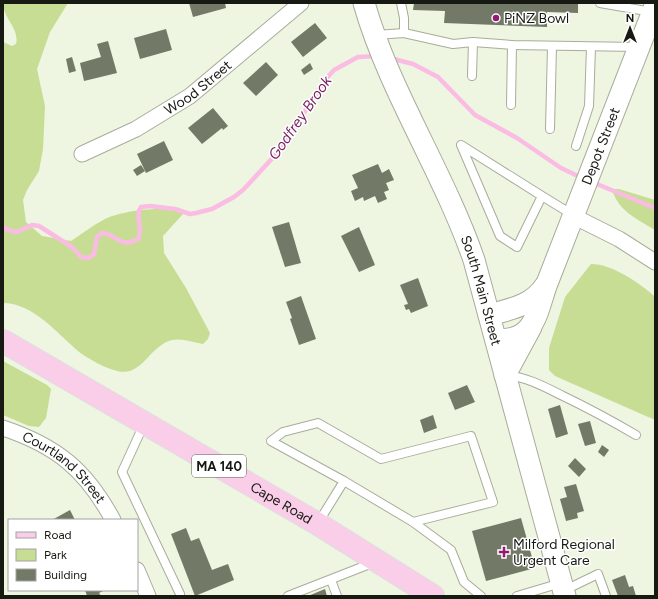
<svg xmlns="http://www.w3.org/2000/svg" width="658" height="599" viewBox="0 0 658 599" font-family="Figtree,sans-serif">
<style>
.green{fill:#c7dd94}
.lines{fill:none;stroke-linecap:round;stroke-linejoin:round}
.stream{stroke:#fabce3;stroke-width:4.5}
.building{fill:#737967}
.lane-casing{stroke:#a7ad9a;stroke-width:10}
.street-casing{stroke:#a7ad9a;stroke-width:17}
.secondary-casing{stroke:#a7ad9a;stroke-width:23}
.primary-casing{stroke:#dfdfde;stroke-width:24}
.lane{stroke:#fff;stroke-width:8}
.street{stroke:#fff;stroke-width:15}
.secondary{stroke:#fff;stroke-width:21}
.primary{stroke:#facde9;stroke-width:22}
.poi-dot{fill:#941974;stroke:#fff;stroke-width:1.5}
.labels{text-anchor:middle;stroke-width:3;stroke-linejoin:round;paint-order:stroke}
.shield{fill:#fff;stroke:#5d5e5a;stroke-width:1}
.shield-label{font-size:13px;font-weight:bold;fill:#171913}
.poi-label{font-size:14px;fill:#171913;stroke:#fff;text-anchor:start}
.street-label{font-size:14px;fill:#171913;stroke:#fff}
.water-label{font-size:15px;font-style:italic;fill:#7a2461;stroke:#fff}
</style>
<rect width="100%" height="100%" fill="#eef5e1"/>
<g class="green">
<path d="M3,3H68L50,32L37,69L45,106L43,149L39,171L27,190L23,200L26,222L42,236L71,241C82,234 93,225 105,219C122,211 167,204 183,214L163,236L164,253L186,288L210,333L208,339L203,344C193,342 182,338 172,340C148,346 142,380 114,370C105,368 85,357 78,351C57,333 33,303 3,303V42L12,46L16,44C20,29 3,18 3,3Z"/>
<path d="M619,189L655,200V230C637,219 618,211 612,189Z"/>
<path d="M591,264C612,264 640,283 655,297V420L555,376L549,370V348L565,297Z"/>
<polygon points="3,361 47,385 51,389 46,418 39,427 29,426 3,415"/>
</g>
<g class="lines">
<g class="stream">
<polyline points="390,58 413,64 438,77 475,115 517,138 561,168 582,178"/>
<polyline points="592,182 655,208"/>
<path d="M3,226L7,230L17,232L32,225L39,226L72,247L81,257L89,258L94,254L97,237L102,233C117,234 120,249 138,239C144,229 134,216 141,207L150,206L175,209L190,214L196,213L212,209L234,197L243,190L280,150L325,80L334,70L358,57L377,56"/>
</g>
</g>
<g class="building">
<polygon points="189,3 225,3 226,8 193,17"/>
<polygon points="414,3 578,3 578,13 547,12 547,27 444,23 445,11 413,10"/>
<polygon points="315,23 327,38 303,57 291,42"/>
<polygon points="166,29 172,50 140,59 134,38"/>
<polygon points="108,41 117,73 84,81 80,63 101,57 97,44"/>
<polygon points="72,57 76,71 69,73 66,59"/>
<polygon points="266,62 278,75 256,96 243,83"/>
<polygon points="310,63 313,69 304,75 301,70"/>
<polygon points="213,108 228,126 223,130 222,128 202,144 188,128"/>
<polygon points="164,141 173,160 146,173 137,154"/>
<polygon points="378,164 382,173 389,169 394,180 386,183 389,190 384,192 387,199 378,203 375,196 364,201 363,197 355,201 351,191 358,188 352,175"/>
<polygon points="141,165 145,171 137,176 133,170"/>
<polygon points="289,222 301,263 285,267 272,227"/>
<polygon points="359,227 375,265 359,272 341,236"/>
<polygon points="418,278 428,306 411,313 409,309 406,310 404,305 408,304 400,285"/>
<polygon points="301,296 316,339 299,345 290,319 292,318 286,302"/>
<polygon points="467,385 475,402 455,410 448,393"/>
<polygon points="560,405 568,434 556,438 548,409"/>
<polygon points="433,415 437,428 424,433 420,420"/>
<polygon points="590,421 596,443 585,446 578,424"/>
<polygon points="602,445 609,450 604,457 598,452"/>
<polygon points="575,458 586,469 579,477 568,466"/>
<polygon points="576,484 584,511 577,513 578,518 566,521 560,499 567,497 564,487"/>
<polygon points="70,510 75,520 52,520"/>
<polygon points="521,518 535,568 486,581 472,531"/>
<polygon points="186,528 191,541 199,538 212,570 228,564 234,580 195,596 171,534"/>
<polygon points="625,575 629,587 633,586 636,596 618,596 612,580"/>
<polygon points="325,589 327,596 308,596"/>
<polygon points="85,590 105,590 99,593 101,596 87,596"/>
</g>
<g class="lines">
<g class="lane-casing">
<g id="lane">
<polyline points="401,3 404,18 404,33"/>
<polyline points="600,3 652,12"/>
<polyline points="376,35 404,33 453,44 473,42 512,45 638,47"/>
<polyline points="472,76 473,42"/>
<polyline points="511,105 512,45"/>
<polyline points="550,129 552,46"/>
<polyline points="576,146 589,106 591,47"/>
<polyline points="542,196 461,145 500,236 517,247 542,196 573,215"/>
<path d="M506,375C527,377 545,387 563,396C588,408 612,421 636,435"/>
<polyline points="144,424 122,472 180,594"/>
<polyline points="413,522 493,502 471,436 381,459 318,423 283,432 271,441 344,481 413,522 451,550 464,582 481,596"/>
<polyline points="318,523 344,481"/>
<polyline points="331,580 337,596"/>
<polyline points="563,591 598,574 606,596"/>
<polyline points="288,596 375,562"/>
<polyline points="517,596 561,583"/>
</g>
</g>
<g class="street-casing">
<g id="street">
<path id="s1" d="M82,154L136,129L190,96L301,3"/>
<polyline points="573,216 619,239 655,262"/>
<path id="s2" d="M3,428C57,446 86,470 113,520"/>
<polyline points="137,570 148,596"/>
</g>
</g>
<g class="secondary-casing">
<g id="secondary">
<path id="s3" d="M364,3C389,91 444,173 474,260L565,596"/>
<path d="M489,315C510,309 532,306 545,286"/>
<path id="s4" d="M496,340C534,341 536,316 546,286L655,6"/>
<polyline points="505,375 531,327"/>
</g>
</g>
<g class="primary-casing">
<g id="primary">
<path id="s5" d="M3,341L318,524L433,596"/>
</g>
</g>
<use href="#lane" class="lane"/>
<use href="#street" class="street"/>
<use href="#secondary" class="secondary"/>
<use href="#primary" class="primary"/>
</g>
<g class="poi-dot">
<circle cx="496" cy="18" r="4"/>
<path d="M502 546h4v4h4v4h-4v4h-4v-4h-4v-4h4z"/>
</g>
<g class="labels">
<rect class="shield" x="192" y="455" width="54" height="22" rx="3"/>
<g class="shield-label">
<text x="219" y="471">MA 140</text>
</g>
<g class="poi-label">
<text x="504" y="23">PiNZ Bowl</text>
<text x="513" y="549">Milford Regional<tspan x="513" dy="16">Urgent Care</tspan></text>
</g>
<g class="street-label">
<text dy="5" stroke="none"><textPath href="#s1" startOffset="134">Wood Street</textPath></text>
<text dy="5" stroke="none"><textPath href="#s4" startOffset="232">Depot Street</textPath></text>
<text dy="5" stroke="none"><textPath href="#s3" startOffset="311">South Main Street</textPath></text>
<text dy="5" stroke="none"><textPath href="#s2" startOffset="74">Courtland Street</textPath></text>
<text dy="5" stroke="none"><textPath href="#s5" startOffset="322">Cape Road</textPath></text>
</g>
<g class="water-label">
<text transform="translate(300 118) rotate(-55)" y="5">Godfrey Brook</text>
</g>
</g>
<rect width="658" height="599" fill="none" stroke="#171913" stroke-width="8"/>
<rect x="8" y="519" width="130" height="72" fill="#ffffff" stroke="#a2a3a1"/>
<rect x="16" y="532" width="20" height="6" fill="#facde9" stroke="#a2a3a1"/>
<text x="44" y="539" font-size="12" fill="#171913">Road</text>
<rect x="16" y="549" width="20" height="12" fill="#c7dd94" stroke="#a2a3a1"/>
<text x="44" y="559" font-size="12" fill="#171913">Park</text>
<rect x="16" y="569" width="20" height="12" fill="#737967" stroke="#a2a3a1"/>
<text x="44" y="579" font-size="12" fill="#171913">Building</text>
<g transform="translate(630 28)" stroke="#ffffff" stroke-width="3" paint-order="stroke">
<path d="M0-3L7 15L0 10L-7 15Z" fill="#171913"/>
<text y="-6" font-size="11" font-weight="bold" text-anchor="middle" fill="#171913">N</text>
</g>
</svg>
